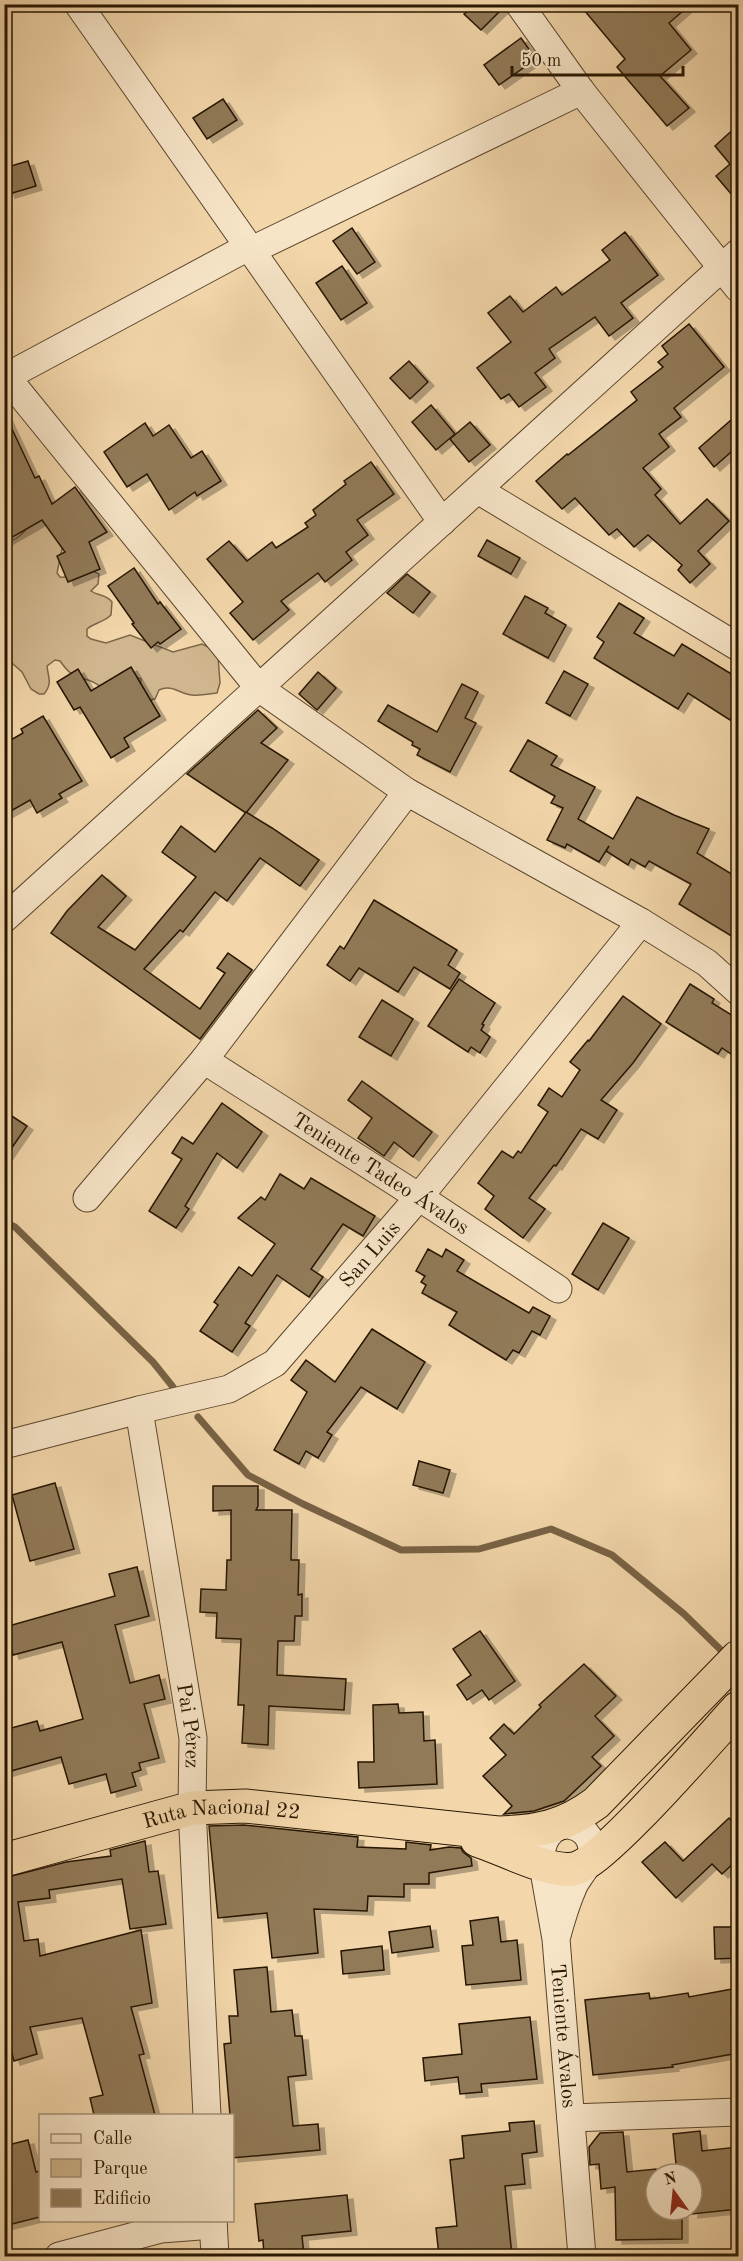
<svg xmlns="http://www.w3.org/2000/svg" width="743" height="2261" viewBox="0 0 743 2261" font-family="'Old Standard TT',serif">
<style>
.green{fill:#d0b68e;stroke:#7c6648;stroke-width:1.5}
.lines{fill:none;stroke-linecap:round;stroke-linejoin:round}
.stream{stroke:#786244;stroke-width:7}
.building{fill:#917a59;stroke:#271601;stroke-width:1.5;filter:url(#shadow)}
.minor-casing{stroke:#5a462c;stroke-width:29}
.highway-casing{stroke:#271601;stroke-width:35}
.minor{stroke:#f7e5c8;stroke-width:27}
.highway{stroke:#f3d7ab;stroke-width:33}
.labels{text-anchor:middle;stroke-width:6;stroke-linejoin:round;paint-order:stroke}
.street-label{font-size:21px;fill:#271601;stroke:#f7e5c8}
</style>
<defs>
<filter id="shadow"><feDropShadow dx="6" dy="4" stdDeviation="0" flood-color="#0004"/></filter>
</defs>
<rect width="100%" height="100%" fill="#f3d7ab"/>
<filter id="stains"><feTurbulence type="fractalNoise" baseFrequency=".00333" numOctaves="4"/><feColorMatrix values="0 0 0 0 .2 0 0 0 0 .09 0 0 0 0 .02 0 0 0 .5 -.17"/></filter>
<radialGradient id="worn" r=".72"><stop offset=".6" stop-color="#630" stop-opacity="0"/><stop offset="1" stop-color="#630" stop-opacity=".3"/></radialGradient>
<path class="green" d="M51,502L55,506L62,549L57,573L60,577C74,579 86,565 99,574L98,584L91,591C98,596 106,594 112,602L111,615C104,622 94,623 87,629V636L91,639L106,643L130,635L173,652L202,644L212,649L218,656L220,683L217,693C209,694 200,696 192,695C180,694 172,684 159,690L155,699L146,701L140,688L141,679L123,672C116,676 113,684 106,689C100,687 95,682 88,680C72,675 70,675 60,661L55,660L47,666C48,677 53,683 44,694H39L31,689L22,672L5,657V542C24,540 33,519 42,504Z"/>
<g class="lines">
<g class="stream">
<polyline points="4,1222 15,1227 153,1362 173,1387"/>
<polyline points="198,1417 248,1475 303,1504 401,1550 479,1549 551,1529 612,1555 684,1614 726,1655"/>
</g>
</g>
<g class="building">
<polygon points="478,4 503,4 504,7 481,30 464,14"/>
<polygon points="579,4 691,4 669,23 691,50 660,76 689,108 667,126 617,67 625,59"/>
<polygon points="521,38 536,59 499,85 484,65"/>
<polygon points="223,99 237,120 207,139 193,118"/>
<polygon points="738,125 738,202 716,176 730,164 715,146"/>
<polygon points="28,161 36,186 9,194 4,180 4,168"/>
<polygon points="352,228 375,262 357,274 333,241"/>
<polygon points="625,232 658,275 621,303 633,318 609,336 595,317 549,349 555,358 535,373 546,387 519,407 509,394 501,399 477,368 511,342 488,313 510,296 523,312 556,287 562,295 610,260 602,250"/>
<polygon points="342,266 367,303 341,320 316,283"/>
<polygon points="689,324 724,367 674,408 681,417 659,434 669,447 643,468 661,489 655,495 680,524 707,499 729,521 698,551 710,564 690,583 678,570 682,565 648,535 634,547 617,529 609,535 575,498 562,509 536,481 567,454 568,455 637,400 631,392 663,367 658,362 668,354 662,346"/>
<polygon points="409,361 428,382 410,399 390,378"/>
<polygon points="431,405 455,434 436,450 412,422"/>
<polygon points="4,412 35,478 39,476 52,504 75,487 107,532 89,542 100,569 68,582 57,556 65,552 42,520 4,542"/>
<polygon points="738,414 738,446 714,467 699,448"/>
<polygon points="470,422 490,445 469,462 450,439"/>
<polygon points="145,423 153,436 169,425 191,458 202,451 221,481 197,496 195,492 169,510 147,474 127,487 104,452"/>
<polygon points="371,462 394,494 357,520 368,535 346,552 352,560 325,582 318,573 281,601 289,610 253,640 230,613 243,602 207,559 229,541 247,561 272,542 276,548 308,527 305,523 316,515 313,510 346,484 344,481"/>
<polygon points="487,540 520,558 511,574 478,556"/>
<polygon points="134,568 158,604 160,602 181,629 160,644 158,642 151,648 132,624 134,623 108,586"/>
<polygon points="407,574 430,592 413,613 387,593"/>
<polygon points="525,596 548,608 545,613 566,625 548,658 503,634"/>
<polygon points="619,603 644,618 634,633 674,656 682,644 738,678 738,706 730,720 688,693 678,709 594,658 604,642 597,637"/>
<polygon points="131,667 160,716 124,738 129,747 111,758 80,707 74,710 57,682 78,669 91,691"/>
<polygon points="564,671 588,684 570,716 546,703"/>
<polygon points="318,672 336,688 317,710 299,694"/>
<polygon points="462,684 478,692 465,718 476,723 450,772 417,755 420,749 412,745 413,742 378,721 388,705 437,732"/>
<polygon points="258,710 277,728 261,743 288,760 246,813 187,774"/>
<polygon points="43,716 82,781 59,794 62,798 37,813 30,800 4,815 4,744 23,733 21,729"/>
<polygon points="528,740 557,756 551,765 595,787 578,819 613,839 637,797 674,815 709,829 697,853 738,878 738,940 679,904 691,884 649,861 645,867 631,859 628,865 606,851 609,846 599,862 567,844 565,848 547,840 563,808 551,803 555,796 510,771"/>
<polygon points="246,812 272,828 319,860 300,886 260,858 227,901 215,892 183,932 180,930 144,969 200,1009 225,973 217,968 228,953 252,970 200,1039 51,933 67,911 102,875 126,896 98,927 135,950 196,877 162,852 181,826 215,852"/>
<polygon points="374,900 457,950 448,965 460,973 450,989 414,967 398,992 359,968 350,981 327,965 340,946 344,949"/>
<polygon points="459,979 495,1003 482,1024 484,1025 481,1030 490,1037 480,1053 471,1047 468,1052 428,1026"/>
<polygon points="690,984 714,999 712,1003 738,1019 738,1042 731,1054 722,1048 718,1054 666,1022"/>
<polygon points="623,996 661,1024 633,1063 601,1100 617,1110 598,1139 581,1129 556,1166 554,1165 529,1198 545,1209 523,1238 485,1209 494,1196 478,1183 502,1151 513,1158 518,1151 521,1153 548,1112 538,1105 549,1088 562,1097 580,1070 570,1062 588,1040 589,1041"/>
<polygon points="382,1000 413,1019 391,1056 359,1037"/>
<polygon points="362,1081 432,1132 413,1157 394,1142 384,1156 358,1138 372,1118 348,1100"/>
<polygon points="222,1103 262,1132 237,1168 217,1153 185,1206 189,1209 176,1228 149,1211 182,1159 172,1153 182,1137 193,1144"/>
<polygon points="4,1111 27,1126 4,1159"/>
<polygon points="280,1174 304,1189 311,1178 375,1216 363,1236 343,1224 311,1269 323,1277 309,1297 277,1275 245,1323 250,1326 232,1352 200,1331 218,1305 214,1302 239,1267 252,1276 275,1244 238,1218 261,1197 265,1200"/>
<polygon points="603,1223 629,1238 598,1290 572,1274"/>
<polygon points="428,1249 442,1257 446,1249 464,1260 457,1271 529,1313 533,1307 550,1316 540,1335 532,1331 519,1353 513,1350 506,1360 449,1325 457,1312 422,1293 426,1285 421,1282 425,1276 416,1271"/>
<polygon points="372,1329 425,1362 397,1409 361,1387 327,1432 332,1435 318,1458 306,1451 299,1464 274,1450 307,1392 291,1380 306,1360 335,1382"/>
<polygon points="419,1461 450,1470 443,1493 413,1485"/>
<polygon points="55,1483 74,1549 30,1561 12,1495"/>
<polygon points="213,1486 258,1486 258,1506 256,1510 292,1510 291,1560 299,1560 298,1595 302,1594 302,1616 295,1616 294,1641 278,1641 277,1675 346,1679 344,1710 269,1706 268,1745 242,1743 244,1705 238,1705 241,1639 216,1638 217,1613 200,1612 201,1589 226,1590 227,1560 231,1560 231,1510 213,1511"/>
<polygon points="137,1567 149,1616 115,1625 130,1683 159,1675 165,1699 144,1704 159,1758 139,1763 141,1770 132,1773 136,1786 111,1793 106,1774 69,1784 61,1757 4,1773 4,1730 37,1721 40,1731 83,1719 62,1642 13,1655 5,1627 115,1596 109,1574"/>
<polygon points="480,1631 515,1681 489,1700 482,1690 467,1700 457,1685 471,1675 453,1649"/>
<polygon points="584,1664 616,1696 595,1716 614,1736 592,1757 601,1766 564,1801 534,1811 504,1814 512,1806 483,1776 506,1755 490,1738 504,1724 514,1734 541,1707 539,1705"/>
<polygon points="398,1704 399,1713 423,1712 424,1741 435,1740 437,1784 359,1788 358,1762 374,1762 373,1705"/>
<polygon points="729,1818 738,1828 738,1859 722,1874 712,1864 676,1898 642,1862 665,1842 683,1861"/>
<polygon points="244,1825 358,1837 357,1847 406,1849 406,1842 431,1845 430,1850 449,1847 461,1848 463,1852 471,1858 472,1866 429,1873 429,1884 404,1884 404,1897 368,1896 367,1911 314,1909 318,1953 272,1958 267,1913 218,1918 209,1826"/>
<polygon points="145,1841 149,1872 158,1871 166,1924 130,1929 122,1879 49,1890 50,1898 18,1902 24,1941 38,1939 40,1956 141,1930 152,2003 131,2007 144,2054 139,2055 155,2115 94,2115 90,2098 103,2095 82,2018 30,2027 37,2054 14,2061 4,2025 4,1878 66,1862 111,1856 110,1850"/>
<polygon points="498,1917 501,1942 517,1940 521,1980 466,1985 462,1946 473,1945 470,1921"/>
<polygon points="430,1926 433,1947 392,1953 389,1932"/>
<polygon points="714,1927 738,1927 738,1958 715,1959"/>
<polygon points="382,1946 384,1970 343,1974 341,1951"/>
<polygon points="267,1967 271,2012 292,2010 295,2036 302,2036 306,2075 288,2077 293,2126 318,2124 320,2150 232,2158 232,2115 230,2115 224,2044 231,2043 229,2016 238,2016 234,1970"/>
<polygon points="738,1988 738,2053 672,2065 673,2067 593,2075 585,2000 649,1993 650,1999 688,1993 689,1997"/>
<polygon points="530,2017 537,2079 481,2084 482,2092 460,2094 458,2077 425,2081 423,2058 462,2054 459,2024"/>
<polygon points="534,2121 537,2152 522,2154 525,2184 505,2186 512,2256 439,2256 436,2228 457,2226 450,2160 464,2158 462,2136 510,2131 509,2123"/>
<polygon points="700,2131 702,2151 738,2147 738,2209 692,2214 692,2174 677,2174 673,2134"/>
<polygon points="623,2132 627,2172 656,2169 656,2213 682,2213 682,2239 616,2240 615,2187 601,2189 599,2164 590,2165 589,2147 600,2133"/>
<polygon points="28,2140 36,2172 40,2171 40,2217 4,2226 4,2203 10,2202 4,2178 11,2176 4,2146"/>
<polygon points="347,2195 351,2231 302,2236 304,2256 264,2256 263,2240 259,2241 255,2204"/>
</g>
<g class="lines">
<g class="minor-casing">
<g id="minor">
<polyline points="78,4 442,522"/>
<polyline points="519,4 581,91 738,288"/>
<polyline points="4,374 259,688 407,792 641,922 707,963 738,991"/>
<polyline points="4,378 248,247 252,250 581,91"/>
<polyline points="478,490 738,647"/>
<polyline points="4,919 738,253"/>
<path id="s1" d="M204,1060L419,1197L558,1289"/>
<polyline points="87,1198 204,1060 407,792"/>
<path id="s2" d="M139,1410L193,1738L192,1808L207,2116"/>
<path id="s3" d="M4,1445L139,1410L229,1389L275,1363L419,1197L641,922"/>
<path id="s4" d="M556,1939C561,1920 566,1903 574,1885C580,1874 590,1864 592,1852C594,1822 547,1810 541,1854L556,1939L582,2256"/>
<polyline points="571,2118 738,2112"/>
<polyline points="213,2220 215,2256"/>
<polyline points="59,2256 161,2229 213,2225"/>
</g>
</g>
<g class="highway-casing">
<g id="highway">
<path d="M477,1840C502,1848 549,1873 573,1869C602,1865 712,1736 738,1708"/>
<path id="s5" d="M4,1860L192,1808L245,1806L498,1833C537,1832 564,1827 596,1803L738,1657"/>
</g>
</g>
<use href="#minor" class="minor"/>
<use href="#highway" class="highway"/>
</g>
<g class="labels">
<g class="street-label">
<text dy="7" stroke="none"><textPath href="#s1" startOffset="210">Teniente Tadeo Ávalos</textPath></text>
<text dy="7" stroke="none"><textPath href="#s3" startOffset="429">San Luis</textPath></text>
<text dy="7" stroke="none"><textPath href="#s2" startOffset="320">Pai Pérez</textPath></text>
<text dy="7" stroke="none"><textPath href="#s5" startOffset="224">Ruta Nacional 22</textPath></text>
<text dy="7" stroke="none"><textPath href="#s4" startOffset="362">Teniente Ávalos</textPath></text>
</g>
</g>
<rect width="743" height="2261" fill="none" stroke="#f3d7ab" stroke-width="24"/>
<rect x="6" y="6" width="731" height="2249" fill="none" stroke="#271601" stroke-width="3"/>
<rect x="12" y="12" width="719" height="2237" fill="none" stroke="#271601" stroke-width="1.5"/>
<rect x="39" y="2114" width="195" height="108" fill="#f7e5c8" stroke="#a49278" stroke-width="1.5"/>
<rect x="51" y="2134" width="30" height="9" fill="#f7e5c8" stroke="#a49278" stroke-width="1.5"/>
<text x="93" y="2144" font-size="18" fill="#271601">Calle</text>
<rect x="51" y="2159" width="30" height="18" fill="#d0b68e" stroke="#a49278" stroke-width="1.5"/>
<text x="93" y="2174" font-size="18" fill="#271601">Parque</text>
<rect x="51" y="2189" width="30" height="18" fill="#917a59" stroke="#a49278" stroke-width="1.5"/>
<text x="93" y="2204" font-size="18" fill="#271601">Edificio</text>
<g transform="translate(674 2192) rotate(345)"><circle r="28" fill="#f7e5c8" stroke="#a49278" stroke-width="1.5"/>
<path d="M0-4.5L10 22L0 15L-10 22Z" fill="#8f2418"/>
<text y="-9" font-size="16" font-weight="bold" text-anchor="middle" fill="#271601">N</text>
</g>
<path d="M512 66v9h171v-9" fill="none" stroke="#271601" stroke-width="3"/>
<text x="521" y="66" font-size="18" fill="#271601" stroke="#f7e5c8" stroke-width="4.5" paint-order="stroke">50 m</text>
<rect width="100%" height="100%" filter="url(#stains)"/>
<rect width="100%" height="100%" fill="url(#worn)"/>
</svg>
